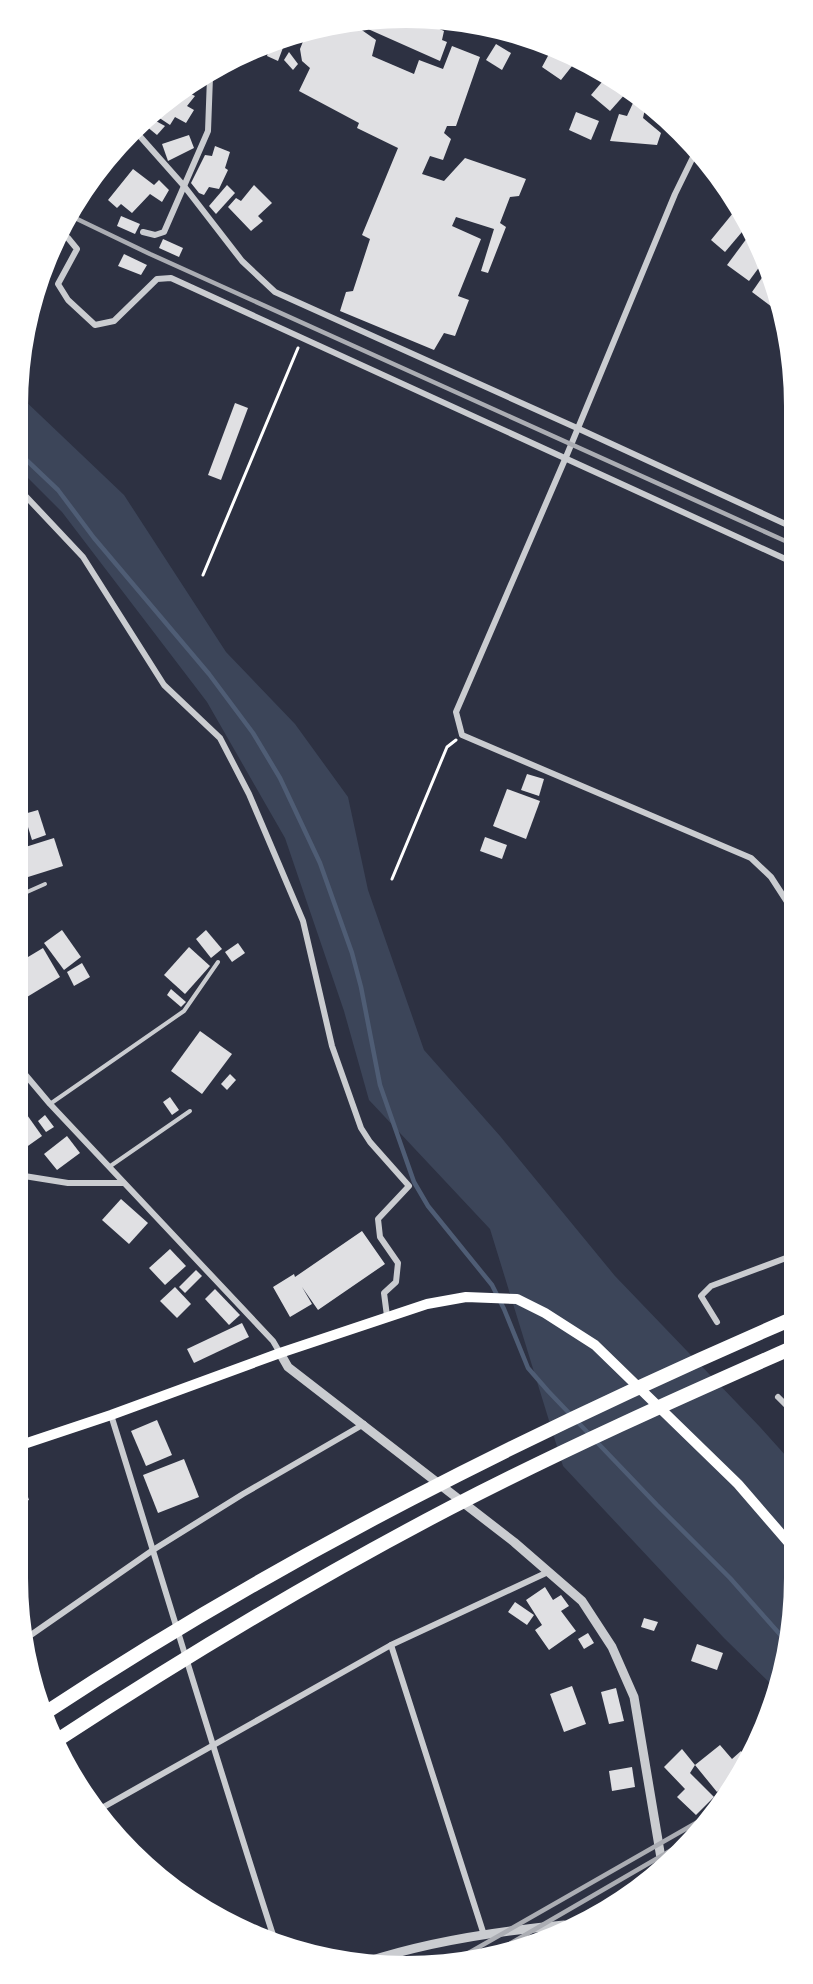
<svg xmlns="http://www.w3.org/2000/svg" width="813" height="1984" viewBox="0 0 813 1984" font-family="Barlow,sans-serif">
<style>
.green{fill:#3c4559}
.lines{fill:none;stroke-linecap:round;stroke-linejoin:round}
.stream{stroke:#4f5d75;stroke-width:4.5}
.building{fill:#e0e0e3}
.path{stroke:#fff;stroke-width:3}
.service{stroke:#caccd0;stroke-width:4}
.minor{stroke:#caccd0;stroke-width:6}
.tertiary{stroke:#caccd0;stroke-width:9}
.secondary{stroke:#fff;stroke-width:10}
.motorway{stroke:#fff;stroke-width:14}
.rail{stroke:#abadb3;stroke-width:4.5}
</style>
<rect width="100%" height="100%" fill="#2d3142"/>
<polygon class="green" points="20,396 124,495 226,652 295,724 348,797 368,890 424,1050 500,1136 615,1276 760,1427 795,1466 795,1577 777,1690 724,1638 563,1466 490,1229 369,1100 344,1011 285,838 207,702 62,512 18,468 18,407"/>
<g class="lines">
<polyline class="stream" points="18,452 58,490 94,538 209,674 253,733 280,778 320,863 352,953 361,987 380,1085 414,1182 428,1206 492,1285 504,1309 528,1368 548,1391 657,1505 730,1578 785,1640"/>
</g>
<g class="building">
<polygon points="381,19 433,26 444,31 442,40 447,42 440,61 368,29 371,22"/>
<polygon points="356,26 376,40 372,56 414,74 419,60 443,69 452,46 480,57 456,126 447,126 444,133 451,139 443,160 430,156 422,174 444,181 465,158 526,179 519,196 510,197 500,223 506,227 488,273 481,271 494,229 456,217 452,226 481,239 458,296 469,300 455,336 444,333 434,350 340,311 346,292 353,291 370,239 362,235 398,148 357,128 359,123 299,91 310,68 302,61 300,49 304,39"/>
<polygon points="539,42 576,61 561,80 542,67 549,54 536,45"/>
<polygon points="496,44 511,53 502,70 486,60"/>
<polygon points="284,45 278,61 267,56 269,49"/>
<polygon points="289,52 298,64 293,70 284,60"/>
<polygon points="607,76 612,78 626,93 610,111 591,95"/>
<polygon points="189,93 195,96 187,106 194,110 186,123 175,117 170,125 158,117"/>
<polygon points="633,103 645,109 643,118 661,133 657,145 610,141 619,114 627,116"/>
<polygon points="576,112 599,121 591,140 569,130"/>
<polygon points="154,120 165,126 157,135 146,126"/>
<polygon points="189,135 194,148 168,161 162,144"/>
<polygon points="215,146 230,152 225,168 228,170 219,189 209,187 204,195 199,193 191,183 205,155 212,156"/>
<polygon points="133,169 154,185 159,180 169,190 162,202 150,194 132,213 121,204 117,208 108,200"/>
<polygon points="227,185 235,193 216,214 209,206"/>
<polygon points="254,185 272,203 258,216 263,221 251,231 228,207 236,198 241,201"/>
<polygon points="733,213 747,226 725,252 711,240"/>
<polygon points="121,216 140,224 135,234 117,226"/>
<polygon points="750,234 756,239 763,262 749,281 727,265"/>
<polygon points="163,239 183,248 179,257 159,248"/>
<polygon points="124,254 147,265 141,275 118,266"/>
<polygon points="766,272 775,302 772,307 752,292"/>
<polygon points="235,403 248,408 221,480 208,475"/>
<polygon points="527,774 544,779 539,796 521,790"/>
<polygon points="507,789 540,801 526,839 493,826"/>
<polygon points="38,810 46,835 32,840 24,814"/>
<polygon points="20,823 26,835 18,839 18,824"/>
<polygon points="485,837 507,845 502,859 480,851"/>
<polygon points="54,838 63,866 28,877 19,849"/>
<polygon points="62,930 81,957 64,970 44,943"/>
<polygon points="206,930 222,949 211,958 196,939"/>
<polygon points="238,943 245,953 232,962 225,952"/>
<polygon points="189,947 210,966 185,994 164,975"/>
<polygon points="43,948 60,977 22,1000 18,993 18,963"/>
<polygon points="82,963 90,977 74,986 67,972"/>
<polygon points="171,989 186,1002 181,1007 167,995"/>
<polygon points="200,1031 232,1054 202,1094 171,1071"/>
<polygon points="230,1074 236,1080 227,1090 221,1084"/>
<polygon points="170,1097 179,1110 172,1115 163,1102"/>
<polygon points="20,1105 42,1136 18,1153 18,1107"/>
<polygon points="45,1115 54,1127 46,1132 38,1121"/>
<polygon points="67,1136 80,1153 57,1170 44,1154"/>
<polygon points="121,1199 148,1223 129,1244 102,1220"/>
<polygon points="362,1231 385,1264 318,1310 302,1287 312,1304 290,1317 273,1287 294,1274 295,1277"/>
<polygon points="170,1249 186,1266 165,1285 149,1268"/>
<polygon points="196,1270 202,1276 185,1293 179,1287"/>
<polygon points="175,1287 191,1304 177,1318 160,1301"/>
<polygon points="215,1289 240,1315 229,1325 205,1299"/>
<polygon points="242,1323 249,1337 194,1363 187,1349"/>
<polygon points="157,1420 172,1455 146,1466 131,1431"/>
<polygon points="184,1459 199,1497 158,1513 143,1475"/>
<polygon points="18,1467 29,1500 18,1504"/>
<polygon points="545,1587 553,1600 561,1595 569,1606 561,1611 576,1631 549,1650 535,1630 542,1625 526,1600"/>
<polygon points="515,1602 534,1615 527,1625 508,1612"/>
<polygon points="644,1618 658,1622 654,1631 641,1627"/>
<polygon points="588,1633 594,1643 584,1649 578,1639"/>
<polygon points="697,1644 723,1653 717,1670 691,1661"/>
<polygon points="572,1686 586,1724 564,1732 550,1694"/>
<polygon points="616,1688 624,1721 609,1724 601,1692"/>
<polygon points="720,1745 732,1759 741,1751 745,1756 734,1778 717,1792 695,1765 690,1773 714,1797 696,1815 677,1797 685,1789 664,1767 682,1749 695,1765"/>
<polygon points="632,1767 635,1787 612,1791 609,1771"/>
</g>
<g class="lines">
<g class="path">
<polyline points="203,575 298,348"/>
<polyline points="392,879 447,747 456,740"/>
</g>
<g class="service">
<polyline points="18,896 45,884"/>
<polyline points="50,1104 184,1011 218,962"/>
<polyline points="109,1167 190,1111"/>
</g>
<g class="minor">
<polyline points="137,133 184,186 242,261 275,292 577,428 792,527"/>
<polyline points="697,149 675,194 566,457 456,712 462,735 751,858 771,877 793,911"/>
<polyline points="143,232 155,235 164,232 208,131 210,77"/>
<polyline points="65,236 68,238 77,249 58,284 68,300 95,325 114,321 157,279 171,278 792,562"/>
<polyline points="18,488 83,557 164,685 220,738 249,794 303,921 332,1046 361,1128 370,1142 409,1186 378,1219 380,1237 398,1263 396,1282 384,1293 387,1316"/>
<polyline points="18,1066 50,1104 273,1341 280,1353"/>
<polyline points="18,1175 68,1183 123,1183"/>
<polyline points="717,1322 701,1296 711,1286 794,1255"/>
<polyline points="778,1397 795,1414"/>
<path d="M111,1415C165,1588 217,1762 273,1935"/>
<polyline points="28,1637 153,1550 243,1494 364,1424"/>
<polyline points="391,1645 484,1935"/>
<polyline points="100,1809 391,1645 548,1572"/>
</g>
<g class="tertiary">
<polyline points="280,1353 288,1367 514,1542 582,1601 612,1647 634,1697 662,1864"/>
<path d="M366,1962C430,1941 497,1931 564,1925"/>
</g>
<polyline class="secondary" points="18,1446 111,1415 280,1353 427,1304 466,1297 517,1299 545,1313 595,1345 738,1484 795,1550"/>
<g class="motorway">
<path d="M45,1713C281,1557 535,1430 794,1318"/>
<path d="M59,1739C186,1656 316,1578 450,1508C562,1450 678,1398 794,1347"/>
</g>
<g class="rail">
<polyline points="75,218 150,254 792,544"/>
<polyline points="489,1956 682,1844"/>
<polyline points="458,1959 717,1811"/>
</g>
</g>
<path d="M0 0H813V1984H0ZM406 28H406A378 378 0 0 1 784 406V1578A378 378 0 0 1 406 1956H406A378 378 0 0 1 28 1578V406A378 378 0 0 1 406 28Z" fill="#fff" fill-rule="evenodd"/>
</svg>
